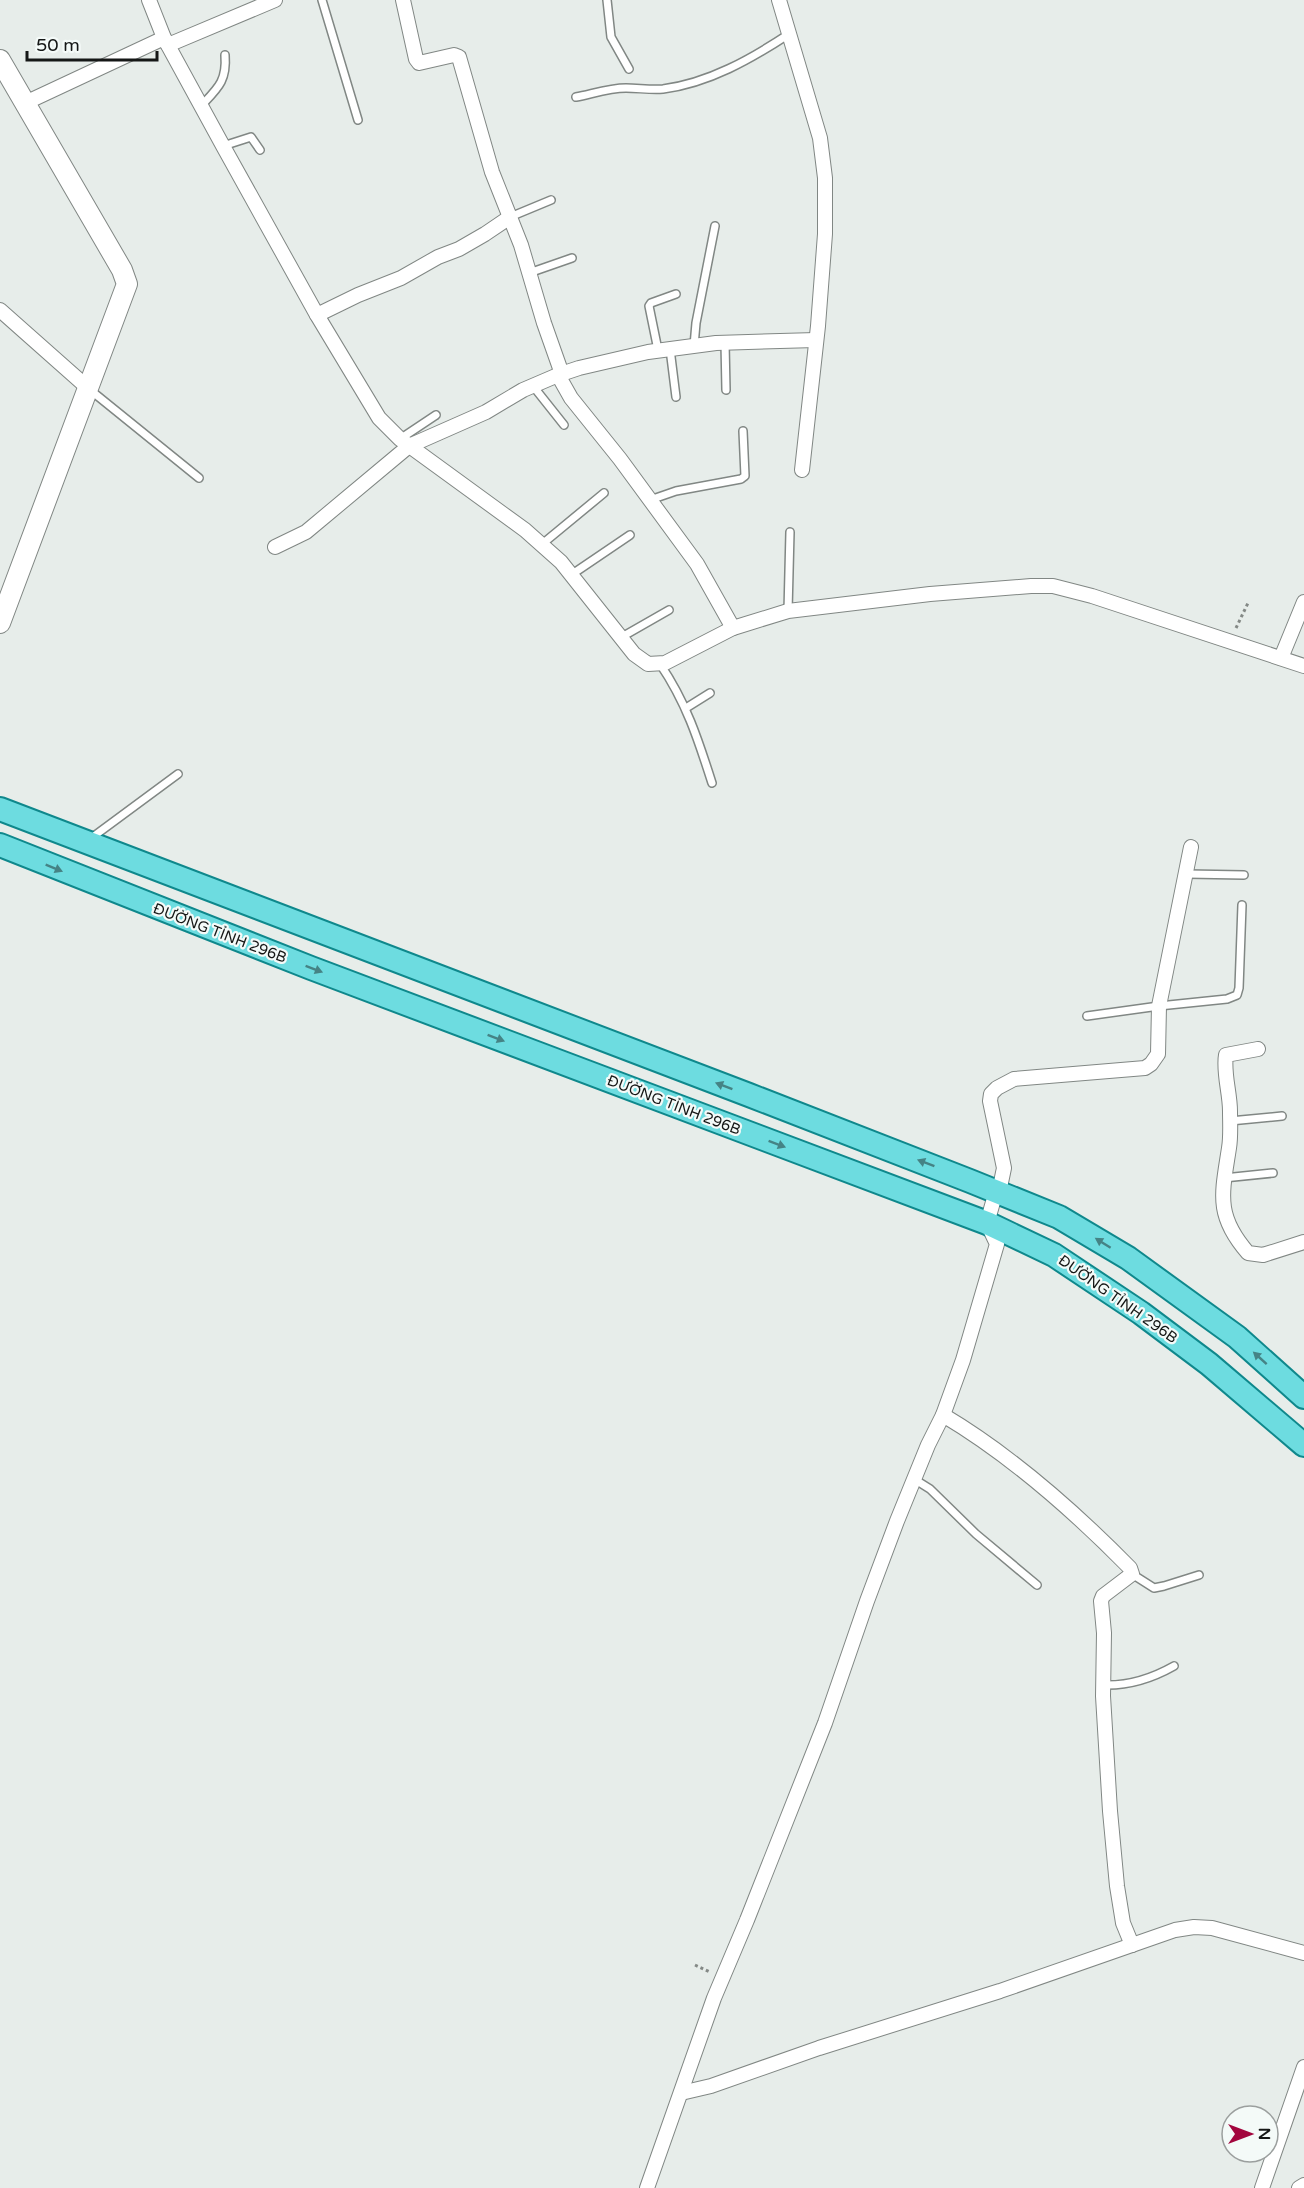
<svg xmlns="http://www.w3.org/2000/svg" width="1304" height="2188" viewBox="0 0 1304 2188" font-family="'Varela Round',sans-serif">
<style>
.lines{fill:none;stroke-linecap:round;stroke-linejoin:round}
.lane-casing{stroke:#818784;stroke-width:10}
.street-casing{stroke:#818784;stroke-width:16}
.secondary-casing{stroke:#818784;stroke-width:22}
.primary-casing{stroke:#0f888c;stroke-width:26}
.path{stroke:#848986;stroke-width:3;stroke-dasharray:3 3;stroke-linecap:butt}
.lane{stroke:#fff;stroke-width:7}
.street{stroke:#fff;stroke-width:14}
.secondary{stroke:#fff;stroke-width:20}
.primary{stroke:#6ddce0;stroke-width:22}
.oneway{fill:#458385}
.labels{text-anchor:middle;stroke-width:4.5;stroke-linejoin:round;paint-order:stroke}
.street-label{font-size:15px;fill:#151716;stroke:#f4faf8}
</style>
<rect width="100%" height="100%" fill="#e7edea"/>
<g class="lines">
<g class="lane-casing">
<g id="lane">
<polyline points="322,0 358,120"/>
<polyline points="607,0 611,37 629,69"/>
<path d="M576,97C592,94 609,88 626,88C638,88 651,90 663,89C709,83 751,59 789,34"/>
<path d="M201,106C218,88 227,81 225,55"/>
<polyline points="223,146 251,137 260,150"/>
<polyline points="510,217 551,200"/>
<polyline points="529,273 572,258"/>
<polyline points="725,343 726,390"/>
<polyline points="694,346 696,323 715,226"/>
<polyline points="670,349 676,397"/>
<polyline points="658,350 649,306 651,303 676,294"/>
<polyline points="533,386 564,425"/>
<polyline points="89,389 199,478"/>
<polyline points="400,439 436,415"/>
<polyline points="650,500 676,491 741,479 745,476 743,431"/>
<polyline points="541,545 604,493"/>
<polyline points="571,575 630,535"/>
<polyline points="788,611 790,532"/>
<polyline points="620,638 669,610"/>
<path d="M660,664C686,702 698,739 712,783"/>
<polyline points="686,708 710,693"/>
<polyline points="90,839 178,774"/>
<polyline points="1187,874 1244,875"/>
<polyline points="1087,1016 1159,1006 1227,999 1237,995 1239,988 1242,905"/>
<polyline points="1230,1121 1282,1116"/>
<polyline points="1224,1178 1273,1173"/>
<polyline points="914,1479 930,1489 976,1534 1037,1585"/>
<polyline points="1132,1574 1154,1588 1164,1586 1199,1575"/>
<path d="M1103,1685C1128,1686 1151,1679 1174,1666"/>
</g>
</g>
<g class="street-casing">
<g id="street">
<polyline points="149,0 164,38 223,146 317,315 379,418 400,439 525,530 561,562 634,654 648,664 665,663 733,628 788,611 930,594 1031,586 1053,586 1092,596 1304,666"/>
<polyline points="403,0 416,59 419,63 454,55 459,57 492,172 521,245 544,323 562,374"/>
<polyline points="779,0 820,138 825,178 825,234 818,326 802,470"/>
<polyline points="168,45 275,0"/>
<polyline points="25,103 164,38"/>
<polyline points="0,310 88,388"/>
<polyline points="317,315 358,295 401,278 438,257 459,249 485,234 510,217"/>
<polyline points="558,375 571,398 620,459 697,564 733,628"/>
<polyline points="275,547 306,532 409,446 486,412 523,390 558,375 579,368 648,352 716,343 816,340"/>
<polyline points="1281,658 1304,602"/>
<path d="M1258,1049L1226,1055C1223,1072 1230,1093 1230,1111C1230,1123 1231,1136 1229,1148C1222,1194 1215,1215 1248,1253L1263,1255L1304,1242"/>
<path d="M943,1415C1012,1456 1074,1511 1130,1568L1132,1574L1103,1596L1101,1601L1104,1633L1103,1696L1110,1811L1117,1886L1123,1923L1132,1945"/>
<polyline points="681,2093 711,2086 819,2048 1000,1991 1175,1930 1194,1927 1212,1928 1304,1953"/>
<polyline points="647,2188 714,1998 747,1920 825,1723 867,1601 897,1521 928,1445 943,1415 963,1360 997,1244 987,1223 993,1202 999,1192 1004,1168 990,1101 991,1094 997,1088 1014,1079 1145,1068 1151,1064 1158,1054 1159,1006 1191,847"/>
<polyline points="1262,2188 1304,2067"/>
<polyline points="1299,2188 1304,2185"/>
</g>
</g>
<g class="secondary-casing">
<polyline id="secondary" points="0,60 122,270 127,284 0,623"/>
</g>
<g class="primary-casing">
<g id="primary">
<polyline points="0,809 749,1095 970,1181 1059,1217 1128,1258 1237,1337 1304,1397"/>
<polyline points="0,845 311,968 987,1223 1054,1255 1141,1313 1209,1364 1304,1445"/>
</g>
</g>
<g class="path">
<polyline points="1236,628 1248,603"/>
<polyline points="695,1965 710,1972"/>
</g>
<use href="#lane" class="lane"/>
<use href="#street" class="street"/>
<use href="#secondary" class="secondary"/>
<use href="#primary" class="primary"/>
</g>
<defs><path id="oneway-solid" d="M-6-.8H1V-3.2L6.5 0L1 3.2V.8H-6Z" transform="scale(1.5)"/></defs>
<g class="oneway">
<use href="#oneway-solid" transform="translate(54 868) rotate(22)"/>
<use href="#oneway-solid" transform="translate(314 969) rotate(21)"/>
<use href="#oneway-solid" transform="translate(496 1038) rotate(21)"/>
<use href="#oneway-solid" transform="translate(724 1086) rotate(-159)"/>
<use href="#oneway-solid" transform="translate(777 1144) rotate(21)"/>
<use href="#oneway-solid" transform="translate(926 1163) rotate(-159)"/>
<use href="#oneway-solid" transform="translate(1103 1243) rotate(-148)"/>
<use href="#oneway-solid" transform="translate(1260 1358) rotate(-138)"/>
</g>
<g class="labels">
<g class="street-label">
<text transform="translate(220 933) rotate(21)" y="5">ĐƯỜNG TỈNH 296B</text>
<text transform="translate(674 1105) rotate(21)" y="5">ĐƯỜNG TỈNH 296B</text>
<text transform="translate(1118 1299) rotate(35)" y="5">ĐƯỜNG TỈNH 296B</text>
</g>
</g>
<g transform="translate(1250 2134) rotate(90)"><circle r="28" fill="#f4faf8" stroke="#9b9f9e" stroke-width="1.5"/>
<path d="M0-4.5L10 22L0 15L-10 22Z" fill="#a3063e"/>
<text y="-9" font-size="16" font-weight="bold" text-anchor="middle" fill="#151716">N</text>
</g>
<path d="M27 51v9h130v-9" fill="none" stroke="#151716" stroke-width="3"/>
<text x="36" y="51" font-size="18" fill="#151716" stroke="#f4faf8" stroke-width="4.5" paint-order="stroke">50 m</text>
</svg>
